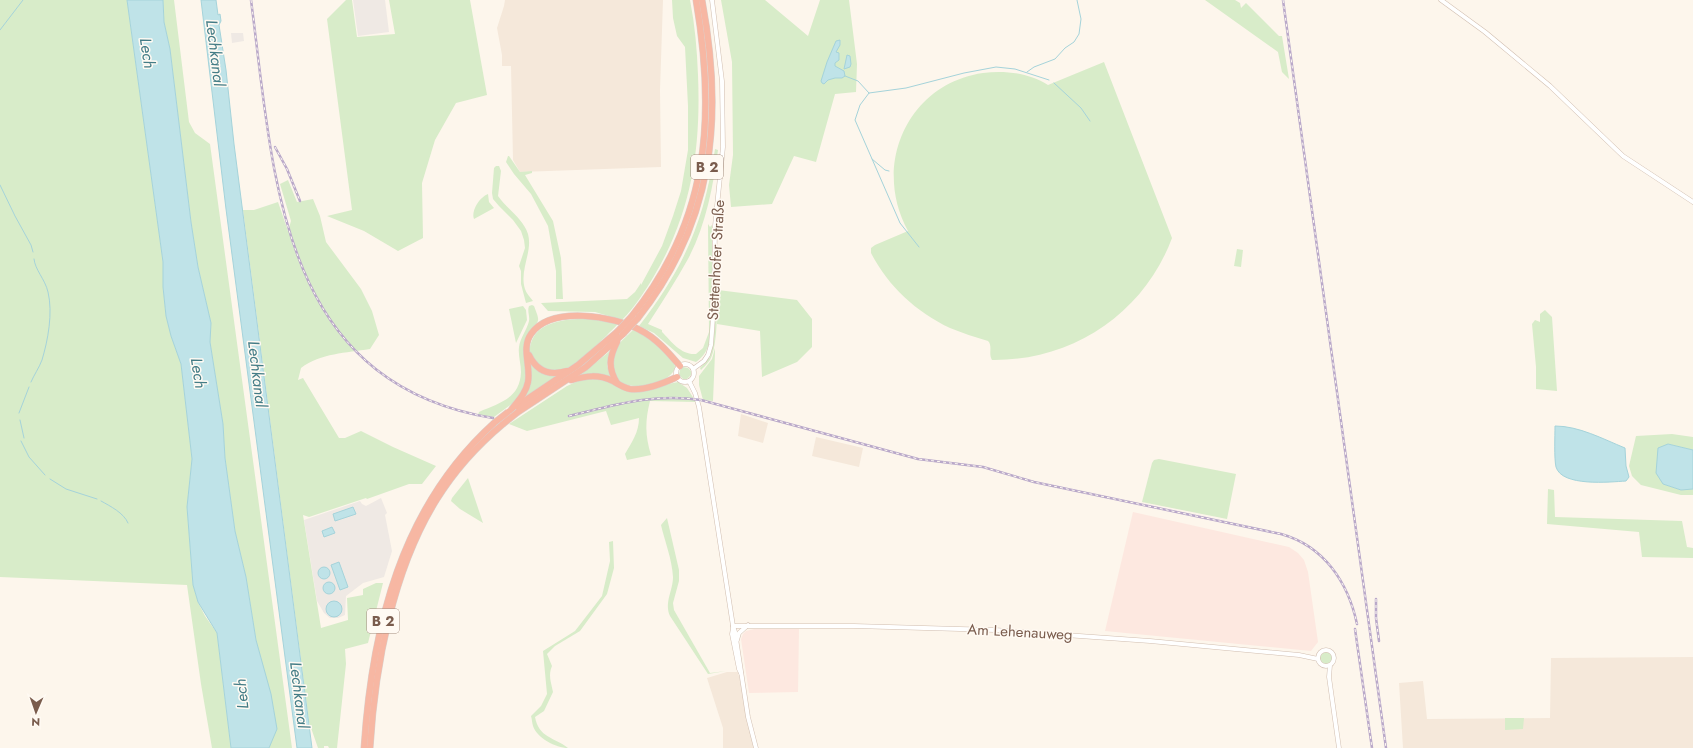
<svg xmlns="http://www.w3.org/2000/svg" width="1693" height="748" viewBox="0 0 1693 748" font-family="Jost,sans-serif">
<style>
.residential{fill:#f5e8da}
.commercial{fill:#fde8e0}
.industrial{fill:#efe9e4}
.green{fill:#d8ecc9}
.water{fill:#bfe3e8;stroke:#a5d3da}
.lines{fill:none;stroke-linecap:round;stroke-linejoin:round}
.stream{stroke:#a5d3da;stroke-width:1}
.minor-casing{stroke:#d1beb0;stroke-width:5}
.highway-casing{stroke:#dad1cd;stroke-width:7}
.minor{stroke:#fff;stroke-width:4}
.highway{stroke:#f7b7a3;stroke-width:6}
.rail-casing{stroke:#b9a8c9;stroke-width:2.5}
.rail{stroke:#fffaf3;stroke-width:1;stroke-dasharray:3;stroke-linecap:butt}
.highway-bridge-casing{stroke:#dad1cd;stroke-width:7;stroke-linecap:butt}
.highway-bridge{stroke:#f7b7a3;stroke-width:6}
.labels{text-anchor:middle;stroke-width:3;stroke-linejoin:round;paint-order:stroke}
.shield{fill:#fffaf3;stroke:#a28b7f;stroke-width:1}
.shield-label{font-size:14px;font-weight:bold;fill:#7a5c4d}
.street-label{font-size:15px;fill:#7a5c4d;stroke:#fffaf3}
.water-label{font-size:16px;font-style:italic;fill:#437c86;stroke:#fffaf3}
</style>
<rect width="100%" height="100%" fill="#fdf6ec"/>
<g class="residential">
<polygon points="505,0 663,0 660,90 661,167 520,172 513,160 511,66 502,66 502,55 497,28 504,6"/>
<polygon points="741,414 768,423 763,443 738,436"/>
<polygon points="816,437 863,448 859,467 812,456"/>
<polygon points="1693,657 1693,748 1403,748 1399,683 1423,681 1427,719 1550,718 1551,658"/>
<polygon points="727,672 738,672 756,748 723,748 723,728 707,678"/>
</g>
<g class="commercial">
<polygon points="1133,512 1289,547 1298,553 1304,560 1308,572 1318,642 1311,651 1105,631"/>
<polygon points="754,629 799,629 798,692 749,693 741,639 743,634 746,631"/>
</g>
<g class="industrial">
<polygon points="353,0 385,0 389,32 358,36"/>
<polygon points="231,33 243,33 244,41 232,43"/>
<polygon points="381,498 387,513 385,515 392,551 384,577 363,583 346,596 345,615 338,618 330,618 324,613 317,601 304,520 360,501 362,504 366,506"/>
</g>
<g class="green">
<polygon points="0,0 127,0 163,262 163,287 166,316 171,336 181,364 192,459 187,507 193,585 198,602 205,616 217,633 231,748 212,748 201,684 187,585 0,577"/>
<polygon points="163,0 174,0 189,122 195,133 210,144 292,748 269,748 274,711 256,640 246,577 235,531 225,458 223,424 210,342 211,323 198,267 191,222 170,49 164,22"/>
<polygon points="346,0 352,0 357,37 395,34 389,0 470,0 487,95 456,103 435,140 422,183 423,238 398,251 364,231 327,216 352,210 327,19"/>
<path d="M672,0H690C695,25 697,50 698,75C701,148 692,212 654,276C645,291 635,307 622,320L595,312L548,311L541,303L627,299L635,292L641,283V285L662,246L673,216L681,191L688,150V106L685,47L677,36L673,18Z"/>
<polygon points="721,0 765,0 808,36 820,0 849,0 857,64 856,92 835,94 816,162 794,156 772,204 731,207 729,185 733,155 732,62"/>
<polygon points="1205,0 1235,0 1240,3 1241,8 1246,3 1279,36 1282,36 1289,79 1282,72 1278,52"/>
<path d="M1104,62L1172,238C1144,313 1073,361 992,360C988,354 993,346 988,341C975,337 962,333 950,328C916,312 888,286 871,253V248L875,245L908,231C872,166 907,84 983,73C1005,70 1029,73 1048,85Z"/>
<path d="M715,149L718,150C713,187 706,225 688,259C676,281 662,302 648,324L662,330V332C672,342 681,355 696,354L703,348L709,332L708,224L710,227L712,225V295L710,304L711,309C711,328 714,350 696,362L683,358L654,333L639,326C684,268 704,222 715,149Z"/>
<polygon points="508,156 509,156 520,172 532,171 532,173 525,175 553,221 561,258 563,299 556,299 556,271 548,226 531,194 514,174 506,162"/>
<path d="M496,166H499L501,171L498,196C507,209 523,218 528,234C533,252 519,270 525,289C526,293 530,297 533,301L526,303L521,284V271L519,266L525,248L524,240L521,231L513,220L499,206L493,199L492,193L494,168Z"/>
<path d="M288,180L297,202L313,199L320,216L326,242L361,289L372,311L379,335L370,349C346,353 321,353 301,368L298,380L303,378L339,438H345L361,431L393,447L436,466L422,484H409L367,499L366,498L309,517L303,515L321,628L348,620L347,598L363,595V589L376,583H383L368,643L345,649L346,664L337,748H329L328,746H324V748H318L309,722L243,210H254L278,202L288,231L291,221L280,184Z"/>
<path d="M488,194L489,202L494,208L474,219C471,210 480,197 488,194Z"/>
<polygon points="1237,249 1243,250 1241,267 1234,266"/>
<path d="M717,274C717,294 719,345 710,360C707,364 704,367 701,370L700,368L710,357L712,349L715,325V275Z"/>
<polygon points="718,290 797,300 812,319 812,347 797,362 762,377 760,331 717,324"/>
<path d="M532,305L534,306C541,324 539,319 529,333L525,387L513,403L494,417L478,415L479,412C499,403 520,399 521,372C521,364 518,356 519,347C520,338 527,330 529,321C530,316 527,311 529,306Z"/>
<polygon points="523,306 526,310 527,320 516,343 509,309"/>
<polygon points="1545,310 1552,317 1557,391 1536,389 1536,367 1532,324 1535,320 1540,322 1540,314"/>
<path d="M578,319H592L618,324C606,336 575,369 559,371C554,372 548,370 543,369C539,365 534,360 531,355C529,351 530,346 531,343C537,323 561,320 578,319Z"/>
<path d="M633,330C649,337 668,349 675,366C675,386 607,400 612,363C613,359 613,354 614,351C618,343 627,336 633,330Z"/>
<polygon points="715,348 715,353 713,401 703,400 699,385 699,376 712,359"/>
<polygon points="610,351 607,366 611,377 578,377"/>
<polygon points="529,358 533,365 558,375 523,398"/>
<polygon points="683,367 688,368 691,371 691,375 687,379 683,379 679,375 680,370"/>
<path d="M591,379L607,381L619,388L630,392L678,382L687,388L696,402L650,401C645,421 645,435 651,455L627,460L625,454C632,442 639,432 639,418L611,425L606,411L527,431L509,424L567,386L578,381Z"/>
<polygon points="1672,434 1693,437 1693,450 1668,444 1663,484 1681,490 1693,489 1693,495 1681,495 1641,485 1632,476 1629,466 1636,436"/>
<polygon points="1159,459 1236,474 1227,519 1142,502 1152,463 1154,460"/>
<polygon points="468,478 483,523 460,509 451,501 452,498"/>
<polygon points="1548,489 1554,490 1555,517 1682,521 1687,547 1693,548 1693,558 1642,557 1639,532 1547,524"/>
<path d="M667,518L679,570V581L673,603L674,610L710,673L726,671L708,674L670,616C664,602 673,591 673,577C672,559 665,542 661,525Z"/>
<path d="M613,541L614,568L607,594L580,631L555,646L547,654L552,666C548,675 551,682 553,692L544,711L535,717C539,738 554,737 568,748C556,748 537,738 533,726C532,723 532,719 531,716L541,706L547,694L543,651L575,631L602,596L610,561L609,542Z"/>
<circle cx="1326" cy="658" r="6"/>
<polygon points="1505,718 1524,718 1523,729 1505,730"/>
</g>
<g class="water">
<polygon points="127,0 163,0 164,22 170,49 191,222 198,267 211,323 210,342 223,424 225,458 235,531 246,577 256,640 271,694 277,729 269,748 231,748 217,633 198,602 193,585 187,507 192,459 181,364 171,336 166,316 163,287 163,262"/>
<polygon points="201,0 216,0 218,15 220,14 221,21 219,25 226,70 234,144 312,748 297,748 226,209"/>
<polygon points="840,40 840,45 836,52 839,53 839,60 835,63 835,66 844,71 845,76 842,78 835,78 828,80 824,84 822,83 821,81 827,62 836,41"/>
<polygon points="847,55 850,56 851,64 850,67 844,69"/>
<path d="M1555,426C1579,426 1603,439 1625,448L1626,466L1629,477L1626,481C1610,482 1562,487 1556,467C1554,458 1555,436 1555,426Z"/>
<polygon points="1668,444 1693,450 1693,489 1681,490 1663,484 1656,473 1658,448"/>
<polygon points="353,507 356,514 335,521 333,514"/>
<polygon points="332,527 335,533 324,537 322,531"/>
<polygon points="339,562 348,587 340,590 331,565"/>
<circle cx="324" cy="573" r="6"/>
<circle cx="329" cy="588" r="6"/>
<circle cx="334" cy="609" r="8"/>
</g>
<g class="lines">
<g class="stream">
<polyline points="0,30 23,0"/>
<polyline points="1027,72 1034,67 1055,59 1065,48 1074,42 1079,34 1081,19 1077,0"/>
<polyline points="845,76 858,81 869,93"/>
<polyline points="1054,83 1081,108 1090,121"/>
<polyline points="872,159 885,170 889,171"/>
<polyline points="0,185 15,216 31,245 33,252"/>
<polyline points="919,247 900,223 855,120 860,105 869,93 906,88 964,73 996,67 1015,69 1049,80"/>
<path d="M31,382C34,375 39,368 42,360C48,340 53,313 48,292C45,279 35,270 34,259"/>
<polyline points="19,413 29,387"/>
<polyline points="20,420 24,438"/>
<polyline points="21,441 29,457 45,475"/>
<polyline points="50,479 66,489 97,499"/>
<path d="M101,501C110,506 124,513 128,523"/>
</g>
<g class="minor-casing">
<g id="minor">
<polyline points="1441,0 1485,32 1550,86 1623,156 1693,202"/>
<circle cx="685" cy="373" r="9"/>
<polyline points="693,369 704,361 708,355 711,345 714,304 715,226 723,147 722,81 712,0"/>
<polyline points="689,381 695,393 699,407 733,626 735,632 748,717 756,748"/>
<polyline points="733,626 854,626 995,630 1150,641 1299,655 1318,659"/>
<polyline points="733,628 732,634 739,669 741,673"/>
<polyline points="737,640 739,633 748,625"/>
<circle cx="1326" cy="658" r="8"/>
<polyline points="1330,665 1329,677 1339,748"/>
</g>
</g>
<g class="highway-casing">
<g id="highway">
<path d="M632,316C709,220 716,117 696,0"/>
<path d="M638,318C714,222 724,117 702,0"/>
<path d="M617,342C609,358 608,368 617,383"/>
<path d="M529,355C537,372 550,376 567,371"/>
<path d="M571,380C586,376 598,374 613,381C618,384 624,388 630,389C645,391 664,383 677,377"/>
<polyline points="517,406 578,365 617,332"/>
<path d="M511,410C518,401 526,393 528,382C531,366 521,348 531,334C551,305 614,316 640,330C656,338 668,352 680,366"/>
<polyline points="518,412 586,367 623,334"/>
<path d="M364,748C372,627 401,507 494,423"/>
<path d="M370,748C375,665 393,569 437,499C455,470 478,445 503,424"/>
</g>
</g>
<use href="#minor" class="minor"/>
<use href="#highway" class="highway"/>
<g class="rail-casing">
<g id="rail">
<path d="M251,0C274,174 277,382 493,418"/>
<polyline points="1283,0 1386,748"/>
<polyline points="275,147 287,169 300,201"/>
<path d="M569,416C615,405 653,393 701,400L918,459L983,467L1034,482L1281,534C1324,546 1348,582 1357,624"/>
<polyline points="1376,599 1376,618 1379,641"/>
<polyline points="1355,629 1372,748"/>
</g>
</g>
<use href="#rail" class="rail"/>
<g class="highway-bridge-casing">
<g id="highway-bridge">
<polyline points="617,332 632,316"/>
<polyline points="623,334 638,318"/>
<polyline points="494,423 508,412"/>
<polyline points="503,424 518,412"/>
</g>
</g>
<use href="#highway-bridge" class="highway-bridge"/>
</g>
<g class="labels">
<g class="shield">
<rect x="691" y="155" width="32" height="24" rx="3"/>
<rect x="367" y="609" width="32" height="24" rx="3"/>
</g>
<g class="shield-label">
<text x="707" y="172">B 2</text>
<text x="383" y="626">B 2</text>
</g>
<g class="street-label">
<text transform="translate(716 260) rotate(-87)" y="5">Stettenhofer Straße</text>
<text transform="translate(1020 632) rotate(3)" y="5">Am Lehenauweg</text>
</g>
<g class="water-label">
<text transform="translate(148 53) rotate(81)" y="6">Lech</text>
<text transform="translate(216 53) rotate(83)" y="6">Lechkanal</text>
<text transform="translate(199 373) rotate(81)" y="6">Lech</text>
<text transform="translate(258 374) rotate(83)" y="6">Lechkanal</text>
<text transform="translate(241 694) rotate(-96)" y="6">Lech</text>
<text transform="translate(300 695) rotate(83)" y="6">Lechkanal</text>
</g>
</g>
<g transform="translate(36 712) rotate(182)" stroke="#fffaf3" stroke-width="3" paint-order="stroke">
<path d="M0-3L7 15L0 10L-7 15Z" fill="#7a5c4d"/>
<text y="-6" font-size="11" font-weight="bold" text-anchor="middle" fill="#7a5c4d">N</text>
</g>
</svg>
